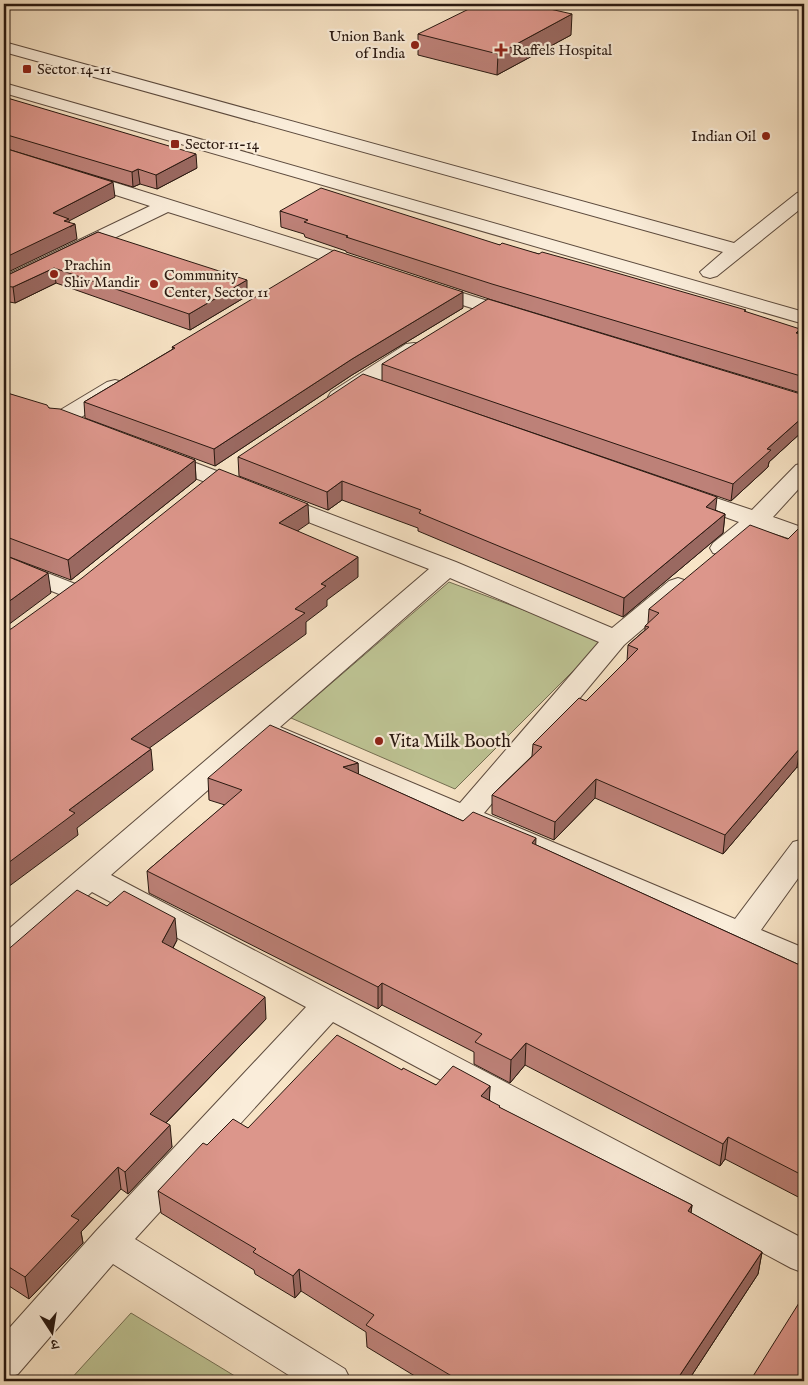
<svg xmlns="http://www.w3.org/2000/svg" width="808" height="1385" viewBox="0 0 808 1385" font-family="'IM FELL English','Noto Serif Devanagari',serif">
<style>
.green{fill:#bec494;stroke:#746e52}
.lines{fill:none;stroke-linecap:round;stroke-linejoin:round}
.minor-casing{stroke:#5d4b3e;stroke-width:2}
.minor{fill:#faedda;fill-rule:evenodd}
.wall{fill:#bd8178;stroke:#291810}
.shaded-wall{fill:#9a6961;stroke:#291810}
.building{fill:#dc968b;stroke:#291810}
.poi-dot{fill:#8f2418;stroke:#faedda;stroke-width:2}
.labels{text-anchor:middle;stroke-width:4.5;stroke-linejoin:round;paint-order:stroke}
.far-poi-label{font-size:15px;fill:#291810;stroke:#faedda;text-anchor:start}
.poi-label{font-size:18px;fill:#291810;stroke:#faedda;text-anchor:start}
</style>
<rect width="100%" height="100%" fill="#f8e4c6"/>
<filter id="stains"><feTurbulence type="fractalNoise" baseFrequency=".004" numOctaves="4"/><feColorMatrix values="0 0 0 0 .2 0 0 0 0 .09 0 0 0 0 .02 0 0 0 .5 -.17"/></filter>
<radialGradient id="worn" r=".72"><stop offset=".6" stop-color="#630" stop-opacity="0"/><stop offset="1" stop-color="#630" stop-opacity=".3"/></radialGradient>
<g class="green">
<polygon points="449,582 604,640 455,789 291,718"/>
<polygon points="131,1313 243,1381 69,1381"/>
</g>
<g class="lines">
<g class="minor-casing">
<g id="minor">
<polygon points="4,42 734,243 797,193 804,191 804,206 717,276 710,278 703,276 700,272 723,252 4,52"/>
<polygon points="4,83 804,312 804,324 4,93"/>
<polygon points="78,171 368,262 371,266 368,270 361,272 354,270 168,212 11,288 4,290 4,276 150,206 72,181 69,177 72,173"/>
<polygon points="428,282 523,312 526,316 523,320 516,322 421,292 418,288 421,284"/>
<polygon points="414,343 422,344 425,349 422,354 347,402 339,404 331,402 328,397 331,392 406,344"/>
<polygon points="115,380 123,382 126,387 123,392 68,425 60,427 52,425 49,420 52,415 107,382"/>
<path d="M159,449L456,562L612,628L669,581L678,578L687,581L691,586L687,591L624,645L484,813L735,919L793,842L804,839V870L761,930L804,948V973L793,969L264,741L111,875L804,1239V1273L791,1268L333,1022L135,1239L345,1369L351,1381H298L113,1264L18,1374L4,1379V1334L96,1231L306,1007L92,892L15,959L4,963V933L429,569L151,461L147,456L151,451ZM450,578L599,642L460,803L280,727Z"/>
<path d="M804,463V483L773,517L804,528V543L760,529C746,541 733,558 713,553L710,548L713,543L739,522L672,498L668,493L672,488L680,486L752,510L796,465Z"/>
<polygon points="4,556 83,587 87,592 83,597 74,600 4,572"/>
</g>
</g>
<use href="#minor" class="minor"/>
</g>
<g class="wall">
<polygon points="418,34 571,35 497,75 418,55"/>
<polygon points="4,97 197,168 157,189 140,184 133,187 4,148"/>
<polygon points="280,211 500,245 539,254 745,312 804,335 804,394 492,300 346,252 346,251 305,237 304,234 281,227"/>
<polygon points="98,232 247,296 190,330 56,283 15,303 4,301 4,276 10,274"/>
<polygon points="463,308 352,375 215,466 85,418 84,402 173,349 172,347"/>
<polygon points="382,364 804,395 804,430 769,462 768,467 731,501 382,381"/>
<polygon points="4,392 195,460 196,480 71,580 4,555"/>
<polygon points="238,457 715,510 725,514 723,533 623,617 418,531 418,528 342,500 328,510 239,476"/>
<polygon points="804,526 804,770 797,767 723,854 595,798 554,840 492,814 492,795 532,756 533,744 586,701 627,661 628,645 645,630 645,626 648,623 649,609 788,539"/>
<polygon points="358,763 358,774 463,821 536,845 804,967 804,1200 725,1159 720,1166 525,1065 510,1083 474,1064 474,1052 382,1005 378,1009 149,893 147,871 225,805 209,800 208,778"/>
<polygon points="177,940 173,948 266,1019 166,1123 172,1147 128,1194 121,1189 81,1232 83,1243 29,1299 6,1284 4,1287 4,953"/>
<polygon points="402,1070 436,1085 490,1086 489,1100 500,1108 692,1205 691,1213 762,1252 758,1274 688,1381 423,1381 367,1347 366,1332 301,1291 295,1298 255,1274 254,1270 161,1213 158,1191 207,1145 248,1128"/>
</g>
<g class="shaded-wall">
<polygon points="572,14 571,35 497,75 498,54"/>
<polygon points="196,154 197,168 157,189 156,175"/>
<polygon points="138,169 140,184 133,187 132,172"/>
<polygon points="113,182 115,197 69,221 70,227 75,224 77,239 4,274 4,258 53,213"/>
<polygon points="54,268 56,283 15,303 13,287"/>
<polygon points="247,280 247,296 190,330 189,314"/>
<polygon points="463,292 463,308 352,375 215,466 214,449 352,359"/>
<polygon points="804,416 804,430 769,462 768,467 731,501 733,484 767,449"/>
<polygon points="195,460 196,480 71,580 68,560"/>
<polygon points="342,481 342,500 328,510 327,492"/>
<polygon points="717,497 715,515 706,507"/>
<polygon points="308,504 309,523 280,543 279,523"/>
<polygon points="725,514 723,533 623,617 624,598"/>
<polygon points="358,557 358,577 327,600 327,606 306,622 306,634 133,760 131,739 295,609 321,584"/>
<polygon points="48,573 51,593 4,628 4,605"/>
<polygon points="800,748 797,767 723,854 725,835"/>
<polygon points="151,749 153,770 77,828 78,835 4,890 4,866 69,810"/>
<polygon points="358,763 359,784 343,767"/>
<polygon points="596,779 595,798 554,840 555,822"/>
<polygon points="536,838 535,860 532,843"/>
<polygon points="175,918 177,940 164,964 162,942"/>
<polygon points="382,983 382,1005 378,1009 378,987"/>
<polygon points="265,997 266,1019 153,1136 150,1114"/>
<polygon points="526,1043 525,1065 510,1083 511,1060"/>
<polygon points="490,1086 489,1108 481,1096"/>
<polygon points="170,1125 172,1147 128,1194 125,1172"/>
<polygon points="728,1137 725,1159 720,1166 723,1144"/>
<polygon points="118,1167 121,1189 81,1232 83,1243 29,1299 25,1277 71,1216"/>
<polygon points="692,1205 689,1227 688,1211"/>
<polygon points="762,1252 758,1274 688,1381 676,1381"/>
<polygon points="299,1269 301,1291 295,1298 293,1276"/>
<polygon points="4,1273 6,1284 4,1287"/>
</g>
<g class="building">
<polygon points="479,4 528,4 572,14 498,54 418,34"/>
<polygon points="4,97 196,154 156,175 138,169 132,172 4,134"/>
<polygon points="4,148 113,182 53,213 69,219 64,221 75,224 4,258"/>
<polygon points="321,188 500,245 502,243 539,254 542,252 589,265 746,310 744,311 800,329 796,333 804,335 804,377 492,284 346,237 348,236 304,222 308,220 280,211"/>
<polygon points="98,232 247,280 189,314 54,268 13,287 4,286 4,276 10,274"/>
<polygon points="334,250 463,292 352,359 214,449 84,402 175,348 172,347"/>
<polygon points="488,299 804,395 804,416 767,449 771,450 733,484 382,364"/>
<polygon points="363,374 717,497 706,507 725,514 624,598 419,513 421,510 342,481 327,492 238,457"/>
<polygon points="4,392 47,405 49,408 60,409 195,460 68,560 4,536 4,527 7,525 4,524"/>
<polygon points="219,469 308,504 279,523 358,557 321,584 326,586 295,609 305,613 131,739 151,749 69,810 75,813 4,866 4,630 11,629 82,578"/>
<polygon points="750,525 788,539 801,526 804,526 804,750 800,748 725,835 596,779 555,822 492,795 542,747 533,744 579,698 586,701 638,649 628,645 649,627 645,626 659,613 649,609"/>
<polygon points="4,555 48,573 4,605"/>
<polygon points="270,725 358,763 343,767 463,821 473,812 536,838 532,843 804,967 804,1176 728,1137 723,1144 526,1043 511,1060 475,1042 482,1034 382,983 378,987 147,871 242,790 208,778"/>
<polygon points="77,890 107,906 124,891 175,918 162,942 265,997 150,1114 170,1125 125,1172 118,1167 71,1216 79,1220 25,1277 4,1264 4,953"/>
<polygon points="337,1035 402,1070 403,1068 436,1085 453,1066 490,1086 481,1096 500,1106 499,1107 692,1205 688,1211 762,1252 676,1381 460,1381 366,1325 374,1315 299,1269 293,1276 253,1252 256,1249 158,1191 203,1143 207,1145 233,1119 248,1128"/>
<polygon points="804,1295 804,1381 750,1381"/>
</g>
<g class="poi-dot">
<circle cx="415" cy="45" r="5"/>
<path d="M498.5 42.5h5v5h5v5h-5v5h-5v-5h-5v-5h5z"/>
<rect x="22" y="64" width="10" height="10" rx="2.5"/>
<circle cx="766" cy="136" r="5"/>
<rect x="170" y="139" width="10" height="10" rx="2.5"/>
<circle cx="54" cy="274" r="5"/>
<circle cx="154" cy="284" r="5"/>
<circle cx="379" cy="741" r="5"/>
</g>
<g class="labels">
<g class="far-poi-label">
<text x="405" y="41" text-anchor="end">Union Bank<tspan x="405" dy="17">of India</tspan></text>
<text x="512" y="55">Raffels Hospital</text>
<text x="37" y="74">Sector 14-11</text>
<text x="756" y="141" text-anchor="end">Indian Oil</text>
<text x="185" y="149">Sector 11-14</text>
<text x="64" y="270">Prachin<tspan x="64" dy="17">Shiv Mandir</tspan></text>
<text x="164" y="280">Community<tspan x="164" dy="17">Center, Sector 11</tspan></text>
</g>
<g class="poi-label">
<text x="389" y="747">Vita Milk Booth</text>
</g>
</g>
<rect width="808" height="1385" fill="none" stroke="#f8e4c6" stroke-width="20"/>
<rect x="5" y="5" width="798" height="1375" fill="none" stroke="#291810" stroke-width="2.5"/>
<rect x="10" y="10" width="788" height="1365" fill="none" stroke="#291810"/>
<g transform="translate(52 1332) rotate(168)" stroke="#faedda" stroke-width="4" paint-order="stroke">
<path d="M0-4L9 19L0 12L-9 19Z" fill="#291810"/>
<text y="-8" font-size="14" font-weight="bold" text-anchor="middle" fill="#291810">उ</text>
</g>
<rect width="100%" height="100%" filter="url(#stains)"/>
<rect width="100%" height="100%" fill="url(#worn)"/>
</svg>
